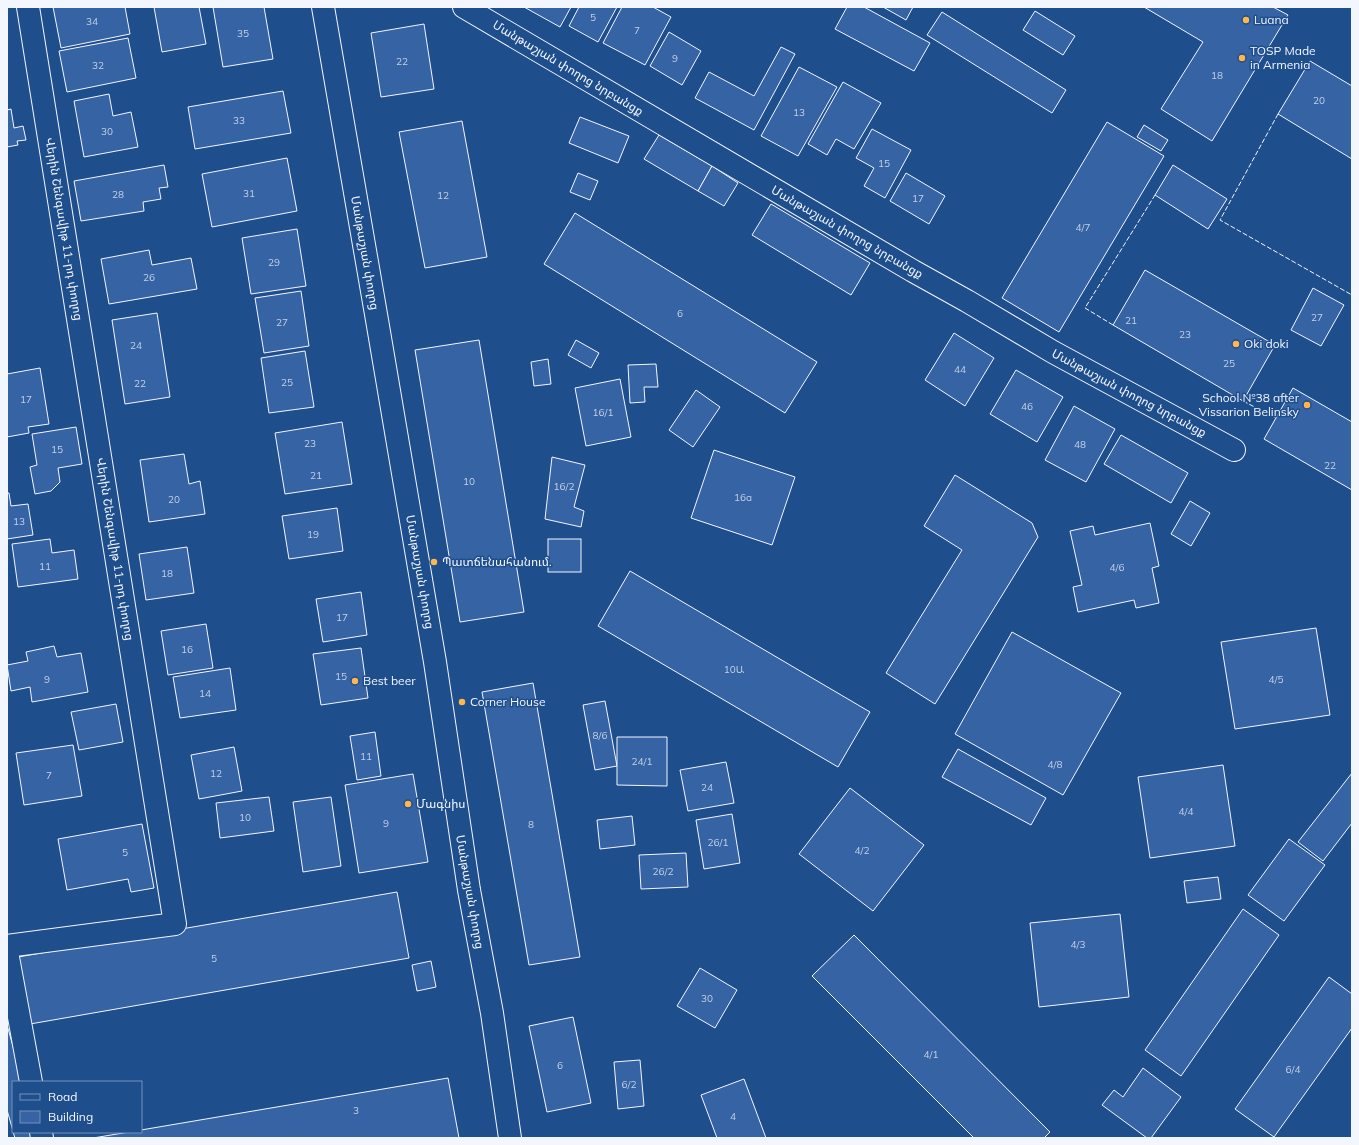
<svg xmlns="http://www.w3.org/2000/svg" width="1359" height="1145" viewBox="0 0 1359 1145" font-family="Mulish,'Noto Sans Armenian',sans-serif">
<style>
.building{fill:#3563a3;stroke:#f2f6ff}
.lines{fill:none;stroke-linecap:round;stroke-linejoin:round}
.minor-casing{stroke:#f2f6ff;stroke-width:24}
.minor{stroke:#1f4e8c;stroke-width:22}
.fence{stroke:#f2f6ff;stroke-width:1;stroke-dasharray:5 2;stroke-linecap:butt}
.poi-dot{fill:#ffb74d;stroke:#1f4e8c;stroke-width:1.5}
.labels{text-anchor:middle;stroke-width:3;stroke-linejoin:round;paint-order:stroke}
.number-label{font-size:10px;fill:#c3d1e8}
.poi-label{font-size:12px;fill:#f2f6ff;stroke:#1f4e8c;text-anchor:start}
.street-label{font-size:12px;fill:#f2f6ff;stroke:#1f4e8c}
</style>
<rect width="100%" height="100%" fill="#1f4e8c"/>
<g class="building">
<polygon points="53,7 125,7 130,34 61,48"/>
<polygon points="154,7 199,7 206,44 162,52"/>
<polygon points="213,7 264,7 273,59 223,67"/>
<polygon points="524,7 571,7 560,27"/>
<polygon points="579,7 617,7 598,42 569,26"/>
<polygon points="622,7 653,7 671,17 645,65 603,43"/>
<polygon points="847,7 864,7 930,43 914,71 835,29"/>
<polygon points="883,7 913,7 906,20"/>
<polygon points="1144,7 1273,7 1288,15 1212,141 1161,109 1203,42"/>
<polygon points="1035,11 1075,36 1063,55 1023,30"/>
<polygon points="942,12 1066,90 1052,113 927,35"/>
<polygon points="424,24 434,89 381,97 371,33"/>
<polygon points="669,32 701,51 682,85 650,66"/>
<polygon points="128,38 136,78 67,92 59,51"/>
<polygon points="781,47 795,54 754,130 695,98 709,72 754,96"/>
<polygon points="1310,61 1352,86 1352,159 1278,114"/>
<polygon points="799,67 837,87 798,156 761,136"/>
<polygon points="843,82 881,103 854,149 836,139 827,155 808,144"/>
<polygon points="283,91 291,133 195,149 188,107"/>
<polygon points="109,94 113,116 131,112 138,147 84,157 74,101"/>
<polygon points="11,109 14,128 23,126 26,140 17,141 18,145 7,147 7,110"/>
<polygon points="580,117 629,136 618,163 569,143"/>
<polygon points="462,121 487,257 425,268 399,132"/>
<polygon points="1107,122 1164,156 1059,332 1002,298"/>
<polygon points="1144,125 1168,140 1161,151 1137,137"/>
<polygon points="872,129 911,150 885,198 864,186 874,168 856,158"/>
<polygon points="659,135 712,166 698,191 644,159"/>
<polygon points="287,158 297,211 212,227 202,174"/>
<polygon points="164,165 168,187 159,188 161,199 143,202 144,211 81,221 74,181"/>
<polygon points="1173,165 1227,199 1208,229 1155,195"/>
<polygon points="712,166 738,183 724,206 698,191"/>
<polygon points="578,173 598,181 590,200 570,192"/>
<polygon points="906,173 945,196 929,224 890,201"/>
<polygon points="771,204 870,263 851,295 752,235"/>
<polygon points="575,213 817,362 785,413 544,264"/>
<polygon points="297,229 306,286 251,294 242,238"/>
<polygon points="149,250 152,265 191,258 197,289 109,304 101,259"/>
<polygon points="1145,270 1275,345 1243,401 1113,325"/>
<polygon points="1313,288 1344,305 1321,346 1291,330"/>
<polygon points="301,291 309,346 264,353 255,298"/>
<polygon points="157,313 170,397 125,404 112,320"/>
<polygon points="954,333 994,358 965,406 925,380"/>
<polygon points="479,340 524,612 460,622 415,350"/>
<polygon points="576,340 599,353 591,368 568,355"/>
<polygon points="305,351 314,407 269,413 261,358"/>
<polygon points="548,359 551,384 534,386 531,362"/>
<polygon points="656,364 658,387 644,387 645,402 630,403 628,365"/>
<polygon points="40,368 49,424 28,427 29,433 7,437 7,374"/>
<polygon points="1016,370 1063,397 1037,442 990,414"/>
<polygon points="620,379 631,437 586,446 575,388"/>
<polygon points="1293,388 1352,422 1352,490 1264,439"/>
<polygon points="696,390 720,407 693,447 669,430"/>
<polygon points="1074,406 1115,429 1086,482 1045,460"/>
<polygon points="342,422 352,484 285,494 275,433"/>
<polygon points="76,427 82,464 58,468 60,482 51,491 35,494 30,467 37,465 32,434"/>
<polygon points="1121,435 1188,473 1171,503 1104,464"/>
<polygon points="714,450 795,477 772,545 691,518"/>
<polygon points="184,454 189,484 200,481 205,514 149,522 140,460"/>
<polygon points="552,457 585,465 574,507 584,511 581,527 545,519"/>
<polygon points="955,475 1032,523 1038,537 935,704 886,673 962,550 924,526"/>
<polygon points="7,493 9,493 11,506 28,504 33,535 7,539"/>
<polygon points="1190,501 1210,513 1191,546 1171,534"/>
<polygon points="337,508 343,551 289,559 282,516"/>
<polygon points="1150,523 1159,566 1152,568 1159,603 1136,608 1134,600 1078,612 1073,587 1082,585 1070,531 1093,526 1095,535"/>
<polygon points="50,539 52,553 74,550 78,579 18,587 12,544"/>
<rect x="548" y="539" width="33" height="33"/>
<polygon points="187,547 194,593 146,600 139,554"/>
<polygon points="630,571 870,712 838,767 598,626"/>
<polygon points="361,592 367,635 323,642 316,599"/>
<polygon points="206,624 213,668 168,675 161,631"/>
<polygon points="1316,628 1330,715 1235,729 1221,642"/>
<polygon points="1012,632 1121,693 1063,795 955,734"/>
<polygon points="54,646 57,657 81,653 88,692 32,702 30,687 11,691 7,665 28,661 26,652"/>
<polygon points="361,648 368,698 321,705 313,654"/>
<polygon points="230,668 236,710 180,718 173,677"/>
<polygon points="533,683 580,957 529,965 482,692"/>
<polygon points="605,701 617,766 595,770 583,705"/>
<polygon points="116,704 123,742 79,750 71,712"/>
<polygon points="375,732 381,776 357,780 350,736"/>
<polygon points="617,737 667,737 667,786 617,785"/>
<polygon points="73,745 82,796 24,805 16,753"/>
<polygon points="234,747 242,791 199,799 191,755"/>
<polygon points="958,749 1046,798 1031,825 942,777"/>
<polygon points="726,762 734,803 688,811 680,770"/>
<polygon points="1223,765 1235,846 1150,858 1138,777"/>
<polygon points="1352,773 1352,823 1323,861 1298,842"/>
<polygon points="413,774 428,862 359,873 345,785"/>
<polygon points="850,788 924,845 873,911 799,854"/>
<polygon points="269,797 274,831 220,838 216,803"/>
<polygon points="331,797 341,866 303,872 293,802"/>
<polygon points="732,814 740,863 704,869 696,820"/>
<polygon points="632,816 635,845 600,849 597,820"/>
<polygon points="142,824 154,888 131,892 128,879 67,890 58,839"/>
<polygon points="1289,839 1325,865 1284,921 1248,895"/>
<polygon points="686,853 688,887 641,889 639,855"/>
<polygon points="1218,877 1221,899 1187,903 1184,881"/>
<polygon points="397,892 409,958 30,1024 18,957"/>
<polygon points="1243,909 1279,935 1181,1076 1145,1050"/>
<polygon points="1120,914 1129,997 1039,1007 1030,923"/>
<polygon points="854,935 1050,1132 1044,1138 974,1138 812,976"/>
<polygon points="431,961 436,987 417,991 412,965"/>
<polygon points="700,968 737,990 715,1028 677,1006"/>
<polygon points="1329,977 1352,994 1352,1028 1274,1137 1235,1109"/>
<polygon points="573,1017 591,1103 547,1112 529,1026"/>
<polygon points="7,1025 23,1082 13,1082 13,1131 7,1110"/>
<polygon points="640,1060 644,1106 618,1109 614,1062"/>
<polygon points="1143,1068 1181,1097 1151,1138 1147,1138 1102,1105 1114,1090 1123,1097"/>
<polygon points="448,1078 459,1138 93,1138 129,1132 141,1132 141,1130"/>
<polygon points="744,1079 766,1138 717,1138 701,1095"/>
<polygon points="13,1132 38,1132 39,1138 15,1138"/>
</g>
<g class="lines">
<g class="minor-casing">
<g id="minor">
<polyline points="323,7 377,320 435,662 469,890 492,1013 510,1138"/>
<polyline points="464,7 913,271 967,301 1053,352 1234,450"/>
<polyline points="7,946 175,924 28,7"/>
<polyline points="7,952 31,1082"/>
<polyline points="41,1132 42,1138"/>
</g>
</g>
<use href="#minor" class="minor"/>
<g class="fence">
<polyline points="1278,114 1220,220 1352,295"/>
<polyline points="1113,325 1085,308 1155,195"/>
<polyline points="1243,401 1276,418"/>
</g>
</g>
<g class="poi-dot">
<circle cx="1246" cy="20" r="4"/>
<circle cx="1242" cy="58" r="4"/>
<circle cx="1236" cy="344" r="4"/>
<circle cx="1307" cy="405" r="4"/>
<circle cx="434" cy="562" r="4"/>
<circle cx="355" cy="681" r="4"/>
<circle cx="462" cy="702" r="4"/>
<circle cx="408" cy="804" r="4"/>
</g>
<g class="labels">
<g class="number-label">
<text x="593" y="21">5</text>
<text x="92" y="25">34</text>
<text x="637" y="34">7</text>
<text x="243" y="37">35</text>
<text x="675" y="62">9</text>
<text x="402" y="65">22</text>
<text x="98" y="69">32</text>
<text x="1217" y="79">18</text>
<text x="1319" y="104">20</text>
<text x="799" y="116">13</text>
<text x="239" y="124">33</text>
<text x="107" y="135">30</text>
<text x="884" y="167">15</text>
<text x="249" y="197">31</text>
<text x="118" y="198">28</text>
<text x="443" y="199">12</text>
<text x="918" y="202">17</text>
<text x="1083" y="231">4/7</text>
<text x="274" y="266">29</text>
<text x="149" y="281">26</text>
<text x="680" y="317">6</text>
<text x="1317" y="321">27</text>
<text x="1131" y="324">21</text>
<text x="282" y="326">27</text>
<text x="1185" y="338">23</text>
<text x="136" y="349">24</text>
<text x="1229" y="367">25</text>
<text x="960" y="373">44</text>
<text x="287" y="386">25</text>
<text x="140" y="387">22</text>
<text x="26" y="403">17</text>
<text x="1027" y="410">46</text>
<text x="603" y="416">16/1</text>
<text x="310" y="447">23</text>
<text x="1080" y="448">48</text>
<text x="57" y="453">15</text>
<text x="1330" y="469">22</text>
<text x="316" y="479">21</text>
<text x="469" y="485">10</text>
<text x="564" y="490">16/2</text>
<text x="743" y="501">16a</text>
<text x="174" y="503">20</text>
<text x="19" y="525">13</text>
<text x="313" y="538">19</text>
<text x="45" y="570">11</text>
<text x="1117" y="571">4/6</text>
<text x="167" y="577">18</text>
<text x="342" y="621">17</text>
<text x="187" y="653">16</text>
<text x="734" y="673">10Ա</text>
<text x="341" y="680">15</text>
<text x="47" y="683">9</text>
<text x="1276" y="683">4/5</text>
<text x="205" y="697">14</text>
<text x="600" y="739">8/6</text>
<text x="366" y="760">11</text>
<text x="642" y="765">24/1</text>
<text x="1055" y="768">4/8</text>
<text x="216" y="777">12</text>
<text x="49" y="779">7</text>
<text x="707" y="791">24</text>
<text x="1186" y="815">4/4</text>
<text x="245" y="821">10</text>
<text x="386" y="827">9</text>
<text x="531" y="828">8</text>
<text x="718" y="846">26/1</text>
<text x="862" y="854">4/2</text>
<text x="125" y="856">5</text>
<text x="663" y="875">26/2</text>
<text x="1078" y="948">4/3</text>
<text x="214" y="962">5</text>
<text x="707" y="1002">30</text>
<text x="931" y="1058">4/1</text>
<text x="560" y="1069">6</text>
<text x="1293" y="1073">6/4</text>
<text x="629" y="1088">6/2</text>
<text x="356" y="1114">3</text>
<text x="733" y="1120">4</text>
</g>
<g class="poi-label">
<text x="1254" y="24">Luana</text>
<text x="1250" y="55">TOSP Made<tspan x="1250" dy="14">in Armenia</tspan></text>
<text x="1244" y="348">Oki doki</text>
<text x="1299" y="402" text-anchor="end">School №38 after<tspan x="1299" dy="14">Vissarion Belinsky</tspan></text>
<text x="442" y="566">Պատճենահանում.</text>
<text x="363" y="685">Best beer</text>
<text x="470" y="706">Corner House</text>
<text x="416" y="808">Մագնիս</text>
</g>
<g class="street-label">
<text transform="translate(568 68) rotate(31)" y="4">Մանթաշյան փողոց նրբանցք</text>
<text transform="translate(64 229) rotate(81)" y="4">Վերին Շենգավիթ 11-րդ փողոց</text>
<text transform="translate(847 232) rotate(30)" y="4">Մանթաշյան փողոց նրբանցք</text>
<text transform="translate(365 253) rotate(80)" y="4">Մանթաշյան փողոց</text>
<text transform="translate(1129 393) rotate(28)" y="4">Մանթաշյան փողոց նրբանցք</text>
<text transform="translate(115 549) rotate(81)" y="4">Վերին Շենգավիթ 11-րդ փողոց</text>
<text transform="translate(420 572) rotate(80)" y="4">Մանթաշյան փողոց</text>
<text transform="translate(470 892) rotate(80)" y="4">Մանթաշյան փողոց</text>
</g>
</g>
<rect width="1359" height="1145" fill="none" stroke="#f2f6ff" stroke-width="16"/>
<rect x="12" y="1081" width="130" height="52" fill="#1f4e8c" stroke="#7391ba"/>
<rect x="20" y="1094" width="20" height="6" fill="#1f4e8c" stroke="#7391ba"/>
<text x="48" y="1101" font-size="12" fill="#f2f6ff">Road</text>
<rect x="20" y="1111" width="20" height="12" fill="#3563a3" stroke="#7391ba"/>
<text x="48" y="1121" font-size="12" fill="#f2f6ff">Building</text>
</svg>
